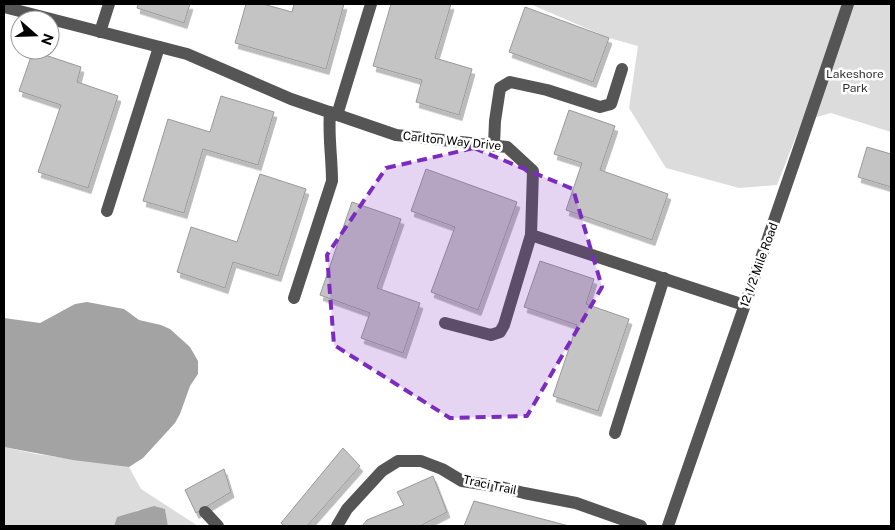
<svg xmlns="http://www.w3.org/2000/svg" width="895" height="530" viewBox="0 0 895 530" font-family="'Public Sans',sans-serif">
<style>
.green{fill:#dcdcdc}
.water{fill:#a3a3a3}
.building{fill:#c4c4c4;stroke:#999;filter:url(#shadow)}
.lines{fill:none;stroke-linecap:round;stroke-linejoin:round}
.minor{stroke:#555;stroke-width:12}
.marked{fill:#7b2cbf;fill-opacity:0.2;stroke:#7b2cbf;stroke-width:4;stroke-dasharray:10 6;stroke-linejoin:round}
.labels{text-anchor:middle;stroke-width:5;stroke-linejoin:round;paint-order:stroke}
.park-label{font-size:12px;fill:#333;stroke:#fff}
.street-label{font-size:12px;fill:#000;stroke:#fff}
</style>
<defs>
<filter id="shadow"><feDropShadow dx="3" dy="5.5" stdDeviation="0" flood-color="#0004"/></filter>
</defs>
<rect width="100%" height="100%" fill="#fff"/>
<g class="green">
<polygon points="530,4 891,4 891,132 831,113 802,121 777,185 739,188 666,168 629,108 638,46 609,38"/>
<polygon points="4,447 36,454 129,467 141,489 198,526 168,526 165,509 138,510 128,515 117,517 114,526 4,526"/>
</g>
<g class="water">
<polygon points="87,302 124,309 139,320 161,325 170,329 190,347 198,361 198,374 190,386 180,414 175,423 143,458 129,467 73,460 4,447 4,318 40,323 75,304"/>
<polygon points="154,506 165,509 168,526 114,526 117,517"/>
</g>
<g class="building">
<polygon points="138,4 190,4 184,23 137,8"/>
<polygon points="246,4 263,4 292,12 294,4 344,4 326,69 235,43"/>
<polygon points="391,4 451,4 435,58 472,69 459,115 416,102 422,80 373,66"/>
<polygon points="525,7 609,38 593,82 509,52"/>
<polygon points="33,51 81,67 77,82 118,96 88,188 38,172 61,105 19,91"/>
<polygon points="221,96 274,112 258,165 203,149 184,213 143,201 168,119 210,132"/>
<polygon points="569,110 615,126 600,170 668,194 652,240 566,210 582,163 554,154"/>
<polygon points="867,147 891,154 891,187 858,177"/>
<polygon points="426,169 517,202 478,310 431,292 455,227 411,211"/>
<polygon points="260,174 306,189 278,276 233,262 225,288 177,272 191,227 237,242"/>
<polygon points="352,202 401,219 377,288 420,303 403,353 361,338 370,313 320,295"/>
<polygon points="540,261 594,279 586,304 629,319 598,411 553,396 577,325 524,307"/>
<polygon points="343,448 360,466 307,526 284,526 281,523"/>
<polygon points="224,469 231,492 196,513 185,490"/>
<polygon points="433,476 447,512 420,526 362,526 367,520 404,505 397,492"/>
<polygon points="474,501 569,526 464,526"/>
</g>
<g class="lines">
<g class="minor">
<polyline points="4,7 187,54 291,99 396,135 507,147 533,171 531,235 744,305"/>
<polyline points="100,32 109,4"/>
<polyline points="337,115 371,4"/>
<polyline points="494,145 495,121 500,88 510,82 547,90 600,107 611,104 622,69"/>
<polyline points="107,211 159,47"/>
<path d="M294,298L332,181C332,158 328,135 330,112"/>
<polyline points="445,323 491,335 500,332 504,325 531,235"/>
<polyline points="615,433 664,278"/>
<polyline points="205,512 218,526"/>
<polyline points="337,526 347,509 382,471 398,461 421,461 442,469 462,481 501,487 524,493 576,503 641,526"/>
<path d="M668,526C728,352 790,178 848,4"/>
</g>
</g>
<path class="marked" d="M474,148L573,189L602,287L527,416L450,418L334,345L327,255L386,168Z"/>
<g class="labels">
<g class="park-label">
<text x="855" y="78">Lakeshore<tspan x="855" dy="14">Park</tspan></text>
</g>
<g class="street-label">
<text transform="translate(452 141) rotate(6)" y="4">Carlton Way Drive</text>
<text transform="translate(759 265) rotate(-70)" y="4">12 1/2 Mile Road</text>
<text transform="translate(490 485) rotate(12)" y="4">Traci Trail</text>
</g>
</g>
<rect width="895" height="530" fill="none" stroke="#000000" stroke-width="10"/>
<g transform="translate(35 35) rotate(110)"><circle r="24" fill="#ffffff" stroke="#999999"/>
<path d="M0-4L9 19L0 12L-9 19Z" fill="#000000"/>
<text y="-8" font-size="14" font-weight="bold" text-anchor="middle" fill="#000000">N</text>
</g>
</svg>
